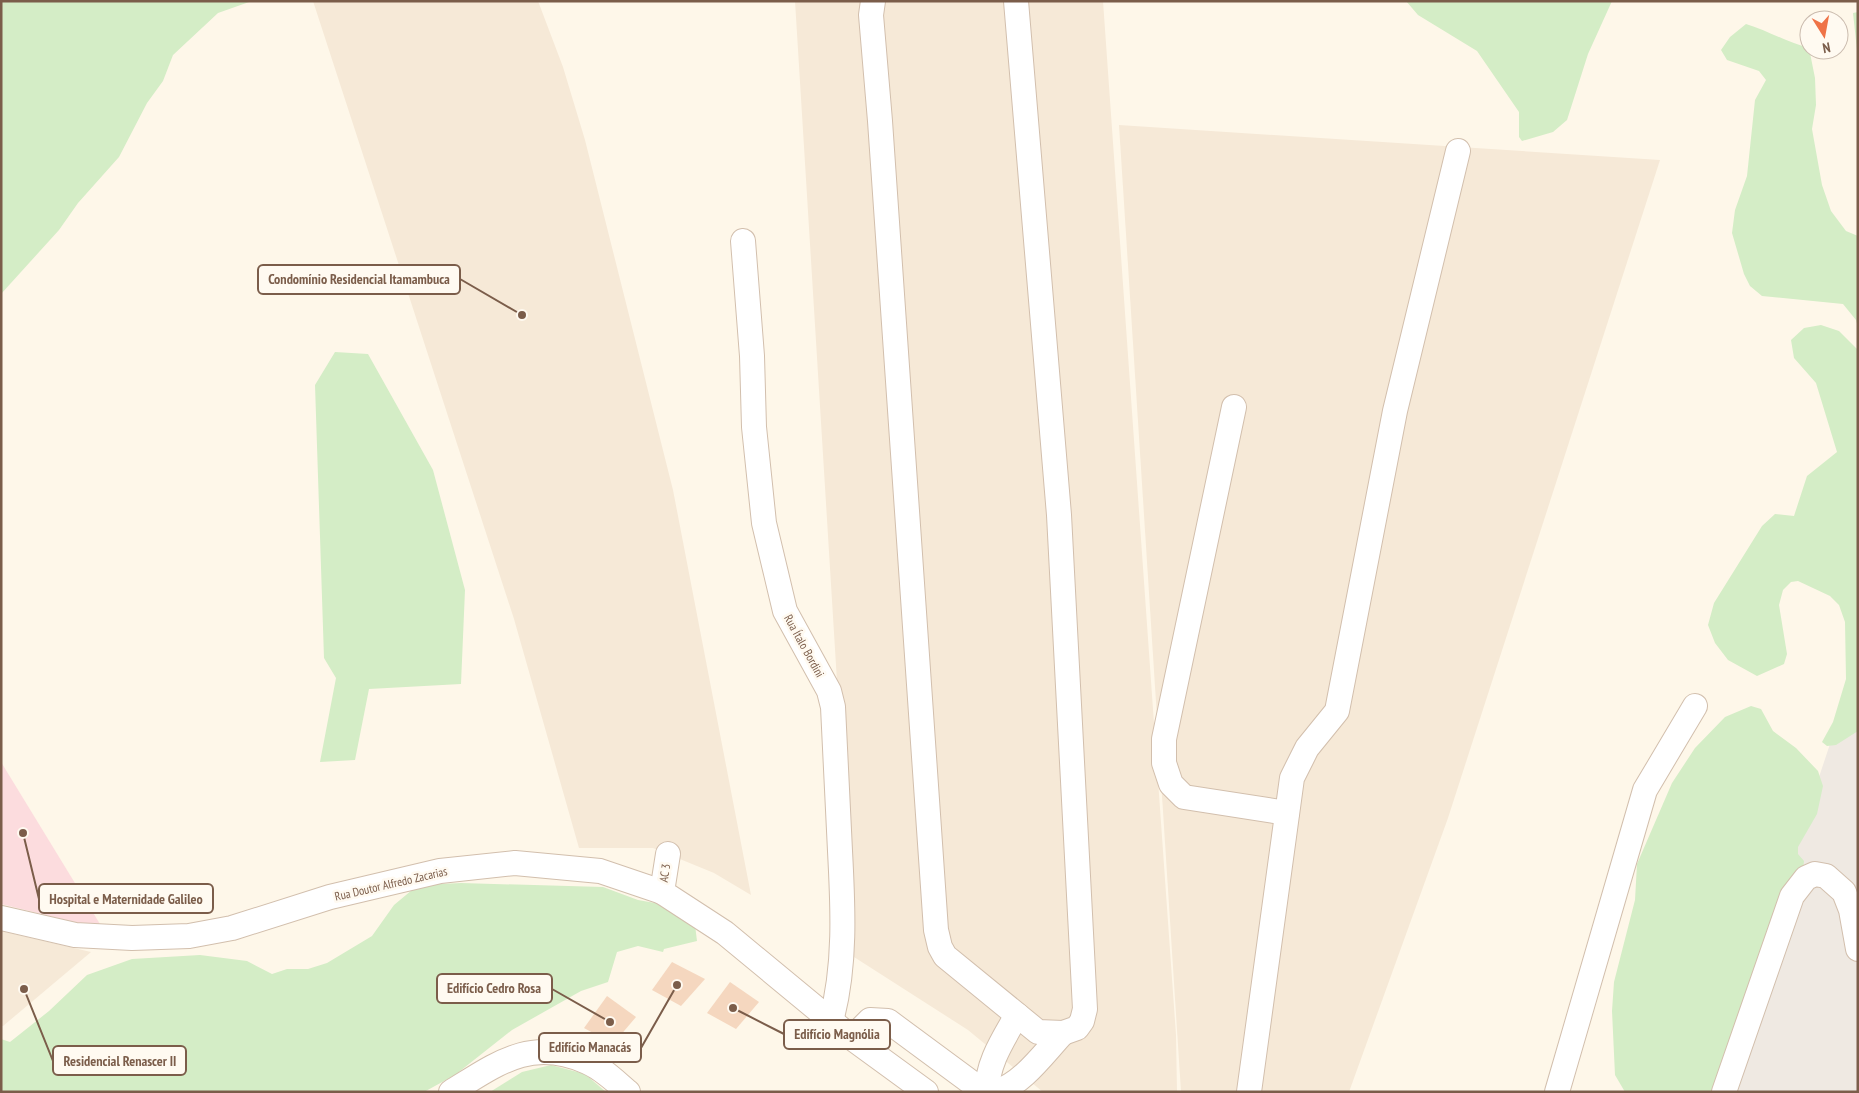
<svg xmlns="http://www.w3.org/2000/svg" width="1859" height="1093" viewBox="0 0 1859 1093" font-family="'PT Sans Narrow',sans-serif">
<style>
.residential{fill:#f6e9d7}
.industrial{fill:#efe9e2}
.medical{fill:#fcdcde}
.green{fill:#d4edc6}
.building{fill:#f5d7bf}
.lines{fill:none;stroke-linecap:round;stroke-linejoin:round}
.minor-casing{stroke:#d2bfad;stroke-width:26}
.minor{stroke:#fff;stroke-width:24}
.labels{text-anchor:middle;stroke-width:5;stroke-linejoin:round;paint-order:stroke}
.street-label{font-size:12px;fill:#7b5d4a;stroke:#fffaf1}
.leader{fill:none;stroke:#7b5d4a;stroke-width:2}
.callout-dot{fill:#7b5d4a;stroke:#fffaf1;stroke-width:2}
.callout{fill:#fffaf1;stroke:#7b5d4a;stroke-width:2}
.callout-label{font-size:14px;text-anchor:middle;font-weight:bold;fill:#7b5d4a}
</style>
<rect width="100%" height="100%" fill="#fef7e9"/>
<g class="residential">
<polygon points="313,1 538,1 563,67 585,140 673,490 751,895 714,873 653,848 579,848 514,619"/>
<polygon points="795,1 1103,1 1176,1035 1177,1092 1043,1092 968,1030 854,957"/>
<polygon points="1119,125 1660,160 1448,818 1349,1092 1181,1092"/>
<polygon points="1,931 91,952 3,1026 1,1026"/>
</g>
<polygon class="industrial" points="1837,723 1858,730 1858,1092 1714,1092"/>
<polygon class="medical" points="1,762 103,929 1,904"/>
<g class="green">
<polygon points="1,1 252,1 218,13 173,55 163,81 147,103 119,157 78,203 59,230 1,294"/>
<polygon points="1406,1 1612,1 1588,54 1567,120 1553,132 1522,141 1519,137 1519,112 1477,51 1418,15"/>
<polygon points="1858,12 1858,59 1853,13"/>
<path d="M1746,24C1768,31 1787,42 1809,48L1815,78L1816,105L1812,129L1822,185L1831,211L1846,231L1858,236V327L1856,320L1843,304L1762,296L1750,286L1744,274L1732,233L1735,210L1747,176L1755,100L1766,80L1759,71L1727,60L1721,50L1730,37Z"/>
<polygon points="1821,325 1839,331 1858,350 1858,731 1836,745 1827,746 1822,742 1833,722 1846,679 1845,622 1839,605 1830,596 1798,581 1791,582 1783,590 1779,605 1787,654 1784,664 1757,676 1728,660 1715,643 1708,625 1714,603 1762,526 1775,514 1794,516 1807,476 1837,452 1816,383 1794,358 1791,340 1804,328"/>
<polygon points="335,352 368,354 433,470 465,590 461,684 369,689 355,760 320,762 336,678 324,658 315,385"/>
<polygon points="1751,706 1761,709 1773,731 1796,748 1818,771 1823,786 1817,814 1798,847 1798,854 1804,861 1803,869 1727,1092 1625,1092 1615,1075 1612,1011 1614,982 1635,900 1637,864 1672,783 1695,748 1725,717"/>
<polygon points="461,883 603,887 638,900 655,903 674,913 694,917 697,941 664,949 663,952 638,946 617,952 608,982 581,991 512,1030 455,1075 424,1092 1,1092 1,1039 10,1042 49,1011 87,975 132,959 200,955 247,961 272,974 287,969 308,969 327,963 372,936 394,905 418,885"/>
<polygon points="551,1065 585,1074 606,1092 490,1092 522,1072"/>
</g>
<g class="building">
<polygon points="672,962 705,979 681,1006 652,990"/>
<polygon points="730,982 759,1002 736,1029 707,1013"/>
<polygon points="607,996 636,1017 613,1044 584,1028"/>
</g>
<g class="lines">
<g class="minor-casing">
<g id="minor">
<polyline points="873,1 871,15 880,121 936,930 940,947 945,956 1038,1032 1063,1033 1077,1028 1082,1021 1085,1009 1059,515 1016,1"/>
<path d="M743,241L752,356L754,427L764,523L785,611L829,691L833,707C835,755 838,803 840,851C843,907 846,966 831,1021"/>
<polyline points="1234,407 1164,739 1164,763 1171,784 1184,797 1287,813"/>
<polyline points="662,892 668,854"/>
<polyline points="1,918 75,935 132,938 189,936 232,928 330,897 440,871 515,863 600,871 662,892 725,933 852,1038 926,1092"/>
<polyline points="852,1038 870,1020 888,1021 984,1092"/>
<path d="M451,1092C498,1063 531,1037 587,1062C602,1068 616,1082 628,1092"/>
<path d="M987,1092C987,1063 1003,1040 1017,1015"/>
<path d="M995,1092C1022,1085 1044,1053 1063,1033"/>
<polyline points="1249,1092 1292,778 1307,748 1337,711 1395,411 1458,151"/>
<polyline points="1557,1092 1645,790 1695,706"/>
<polyline points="1724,1092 1792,896 1806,878 1815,874 1826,876 1844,892 1851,910 1858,949"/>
</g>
</g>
<use href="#minor" class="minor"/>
</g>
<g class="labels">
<g class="street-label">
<text transform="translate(804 646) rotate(61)" y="4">Rua Ítalo Bordini</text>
<text transform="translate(665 873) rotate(-81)" y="4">AC 3</text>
<text transform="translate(391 884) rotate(-13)" y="4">Rua Doutor Alfredo Zacarias</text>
</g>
</g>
<path class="leader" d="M522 315L460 279M23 833L39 899M610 1022L552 989M733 1008L784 1034M677 985L641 1048M24 989L53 1061"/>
<g class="callout-dot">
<circle cx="522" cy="315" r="5"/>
<circle cx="23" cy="833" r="5"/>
<circle cx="610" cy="1022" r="5"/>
<circle cx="733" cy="1008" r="5"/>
<circle cx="677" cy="985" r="5"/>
<circle cx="24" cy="989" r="5"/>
</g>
<g class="callout">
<rect x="258" y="265" width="202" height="29" rx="5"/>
<rect x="39" y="884" width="174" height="29" rx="5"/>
<rect x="437" y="974" width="115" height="29" rx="5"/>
<rect x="784" y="1020" width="106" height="29" rx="5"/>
<rect x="539" y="1033" width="102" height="29" rx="5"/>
<rect x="53" y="1046" width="133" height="29" rx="5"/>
</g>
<g class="callout-label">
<text x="359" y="284">Condomínio Residencial Itamambuca</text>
<text x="126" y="904">Hospital e Maternidade Galileo</text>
<text x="494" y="993">Edifício Cedro Rosa</text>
<text x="837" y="1039">Edifício Magnólia</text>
<text x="590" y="1052">Edifício Manacás</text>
<text x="120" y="1066">Residencial Renascer II</text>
</g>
<rect width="1859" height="1093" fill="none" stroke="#7b5d4a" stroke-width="5"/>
<g transform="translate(1824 35) rotate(169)"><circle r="24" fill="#fffaf1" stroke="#cabbae"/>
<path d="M0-4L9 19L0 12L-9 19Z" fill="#ef7347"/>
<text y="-8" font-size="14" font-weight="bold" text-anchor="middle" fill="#7b5d4a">N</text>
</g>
</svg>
